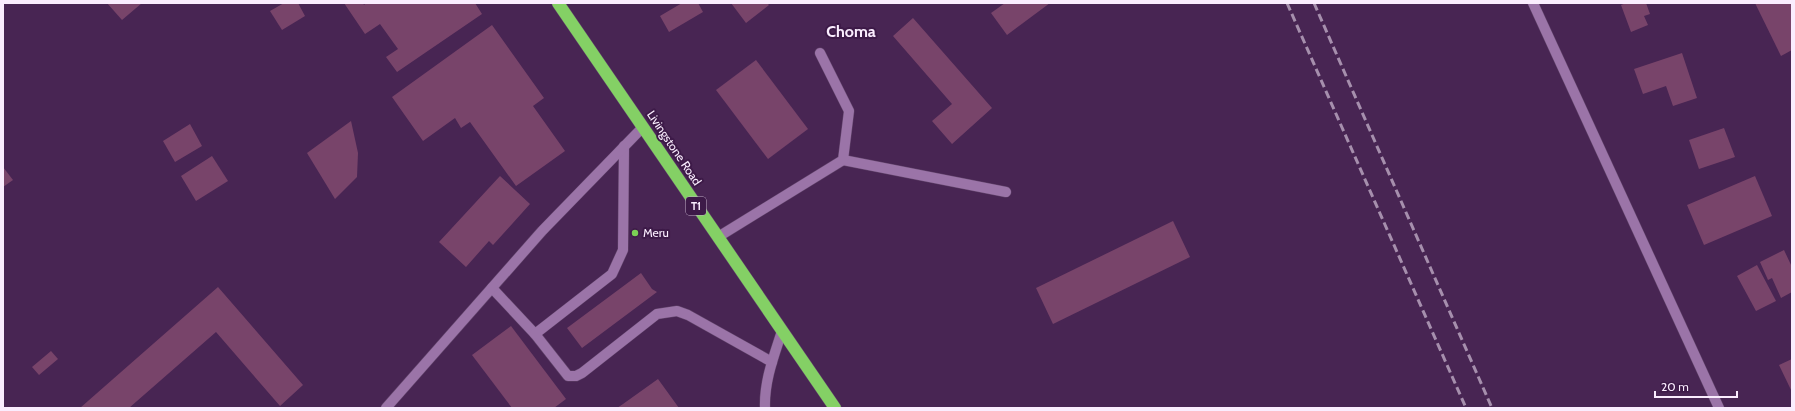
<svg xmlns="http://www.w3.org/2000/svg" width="1795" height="411" viewBox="0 0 1795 411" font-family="Cabin,sans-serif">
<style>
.building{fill:#78446a}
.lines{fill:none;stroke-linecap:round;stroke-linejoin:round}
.minor-casing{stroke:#62456b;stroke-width:11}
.highway-casing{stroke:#62456b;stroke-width:13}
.minor{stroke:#9b74a8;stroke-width:10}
.highway{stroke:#84d065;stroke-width:12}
.rail{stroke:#a68fad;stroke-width:3;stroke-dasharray:8 4;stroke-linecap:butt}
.poi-dot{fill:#7bd155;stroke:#3d1a48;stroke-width:1.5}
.labels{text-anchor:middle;stroke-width:4;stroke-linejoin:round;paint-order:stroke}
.shield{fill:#3d1a48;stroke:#c1aec7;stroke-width:1}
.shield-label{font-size:11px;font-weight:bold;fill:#faedfe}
.street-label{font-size:12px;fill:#faedfe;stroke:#3d1a48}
.poi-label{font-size:12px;fill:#faedfe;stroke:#3d1a48;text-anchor:start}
.district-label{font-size:16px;font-weight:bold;fill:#faedfe;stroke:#3d1a48}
</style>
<rect width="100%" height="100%" fill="#482553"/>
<g class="building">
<polygon points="107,3 142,3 122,20"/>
<polygon points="284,3 298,3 305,16 282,30 270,11"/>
<polygon points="344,3 363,3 364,5 366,3 475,3 482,14 397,72 386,57 398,49 380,24 365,34"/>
<polygon points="682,3 698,3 703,12 669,32 660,16"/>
<polygon points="731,3 767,3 769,5 746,23"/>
<polygon points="1005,3 1050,3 1007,35 991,13"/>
<polygon points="1626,3 1646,3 1650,14 1644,16 1648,25 1631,32 1621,5"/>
<polygon points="1755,3 1792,3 1792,50 1781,56"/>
<polygon points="913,18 992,108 952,144 932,121 952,104 893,36"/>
<polygon points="492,25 544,98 533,106 565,151 516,186 470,122 461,128 455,118 423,141 392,97"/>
<polygon points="1682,53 1697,98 1673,106 1666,86 1643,94 1634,69"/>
<polygon points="756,60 808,129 768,159 716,90"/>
<polygon points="351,121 358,153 357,177 335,199 307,153"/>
<polygon points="190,124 202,146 175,162 163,141"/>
<polygon points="1724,128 1735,157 1699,169 1689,140"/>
<polygon points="212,156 228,181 196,201 181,176"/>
<polygon points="3,167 13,180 3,187"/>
<polygon points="500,176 530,204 493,245 489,241 466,267 439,242"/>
<polygon points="1755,176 1772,216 1704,245 1687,205"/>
<polygon points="1173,221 1190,257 1053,324 1036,288"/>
<polygon points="1784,250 1792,267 1792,292 1781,298 1772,278 1768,280 1760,262"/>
<polygon points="1757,265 1776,301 1756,311 1737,276"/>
<polygon points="641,273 652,289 657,292 582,348 567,328"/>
<polygon points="218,287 303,385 280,406 216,332 129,408 80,408"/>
<polygon points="511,326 566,399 554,408 512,408 472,355"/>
<polygon points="51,351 58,359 39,375 32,367"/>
<polygon points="1792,359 1792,392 1779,365"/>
<polygon points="658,379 679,408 617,408 623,404"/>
</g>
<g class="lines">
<g class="minor-casing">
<g id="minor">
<polyline points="1533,3 1719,408"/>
<polyline points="843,160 1006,192"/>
<polyline points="718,237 843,160 849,111 820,53"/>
<polyline points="492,288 535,334 568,376 576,376 582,373 657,314 677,311 688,315 772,362"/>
<polyline points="535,334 612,274 623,250 624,146"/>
<polyline points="386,408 542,231 643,127"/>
<path d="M765,408C764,381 774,356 782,331"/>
</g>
</g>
<g class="highway-casing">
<polyline id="highway" points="558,3 835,408"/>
</g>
<use href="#minor" class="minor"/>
<use href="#highway" class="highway"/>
<g class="rail">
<polyline points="1287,3 1466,408"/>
<polyline points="1314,3 1492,408"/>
</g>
</g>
<circle class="poi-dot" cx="635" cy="233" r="4"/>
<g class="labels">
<rect class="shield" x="686" y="197" width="20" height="18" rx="3"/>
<g class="shield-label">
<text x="696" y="210">T1</text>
</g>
<g class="street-label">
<text transform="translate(674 148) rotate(56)" y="4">Livingstone Road</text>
</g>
<g class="poi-label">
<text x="643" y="237">Meru</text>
</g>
<g class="district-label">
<text x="851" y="37">Choma</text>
</g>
</g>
<rect width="1795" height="411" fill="none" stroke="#faedfe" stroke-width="8"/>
<path d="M1655 391v6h82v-6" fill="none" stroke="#faedfe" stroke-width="2"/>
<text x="1661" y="391" font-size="12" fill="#faedfe" stroke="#3d1a48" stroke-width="3" paint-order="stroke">20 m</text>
</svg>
